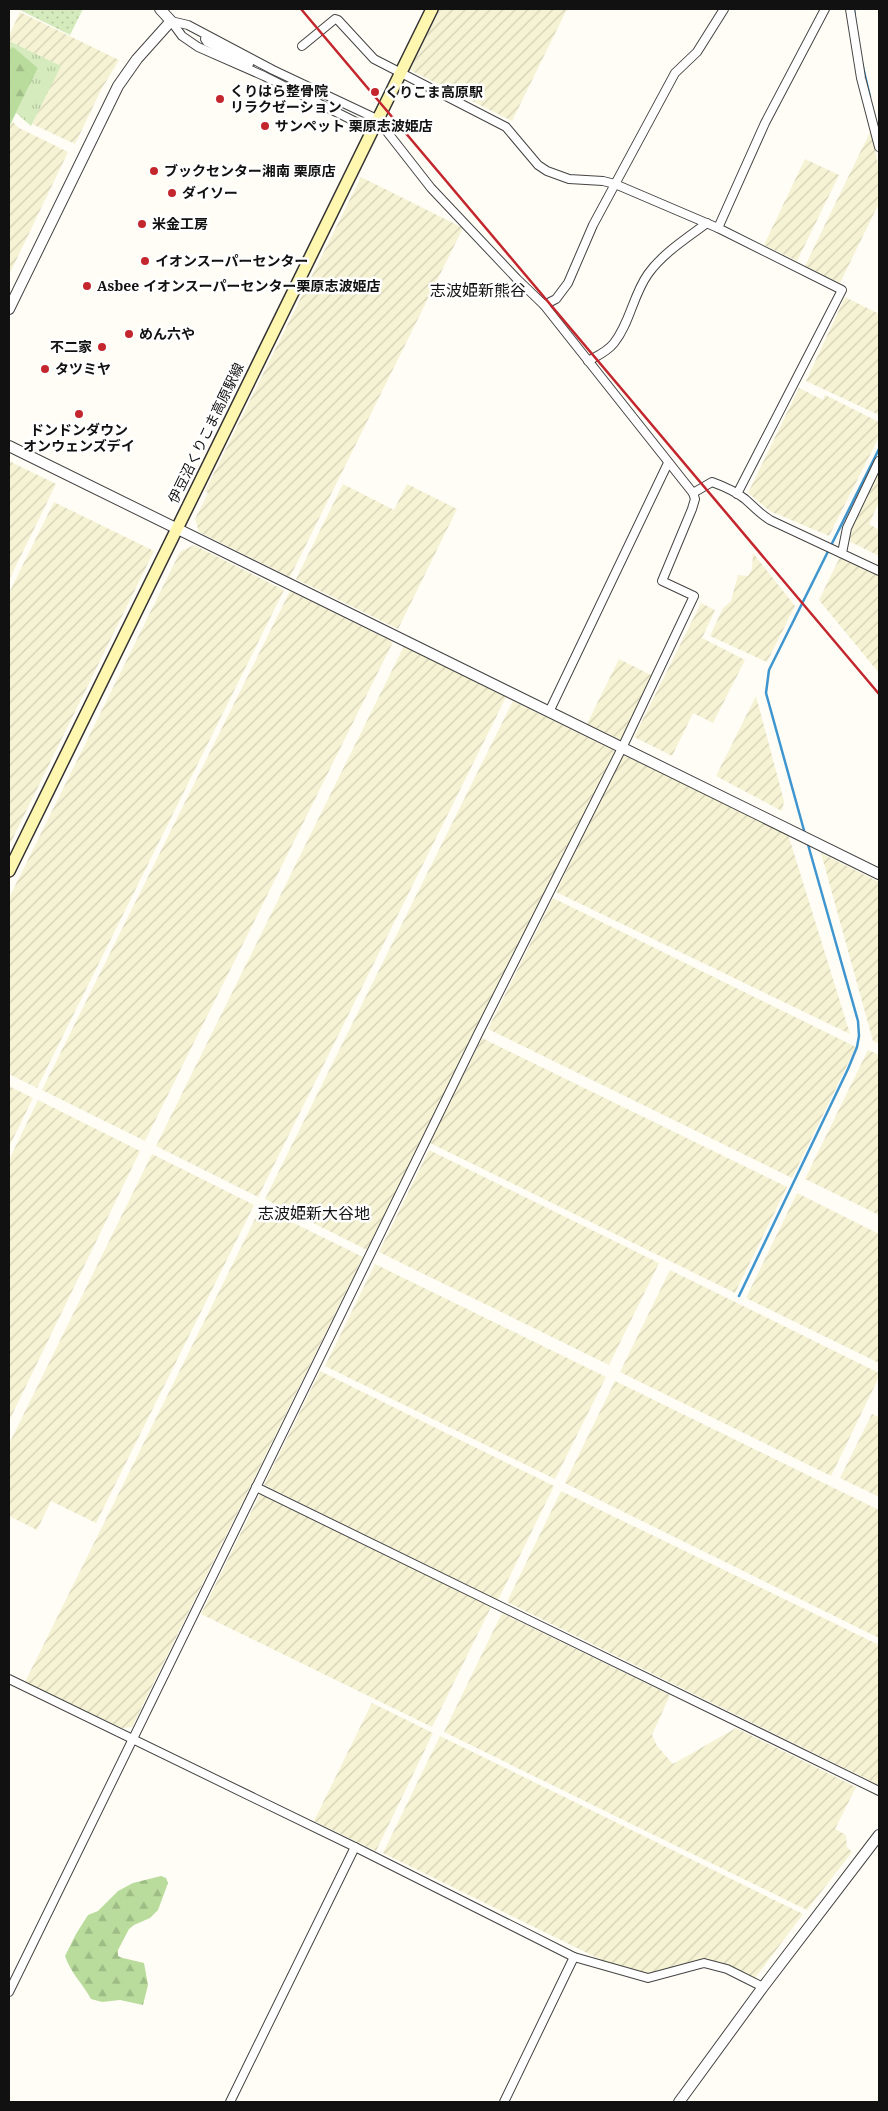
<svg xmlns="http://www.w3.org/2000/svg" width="888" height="2111" viewBox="0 0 888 2111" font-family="'Noto Serif','Noto Sans JP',serif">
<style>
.farmland{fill:url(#farmland-furrows)}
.grass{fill:url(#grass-tufts)}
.forest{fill:url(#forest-firs)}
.park{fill:url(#park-dots)}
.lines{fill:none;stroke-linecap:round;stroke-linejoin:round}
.stream{stroke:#3f96cf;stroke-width:2.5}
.minor-casing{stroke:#444;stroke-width:10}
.tertiary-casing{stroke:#444;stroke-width:12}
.secondary-casing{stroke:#333;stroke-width:14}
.minor{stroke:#fff;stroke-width:8}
.tertiary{stroke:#fff;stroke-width:10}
.secondary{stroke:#fff6b0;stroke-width:11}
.rail{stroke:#c4262e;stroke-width:2.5}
.poi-dot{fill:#c4262e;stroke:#fff;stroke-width:2}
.labels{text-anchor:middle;stroke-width:5;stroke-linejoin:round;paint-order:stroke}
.poi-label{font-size:14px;font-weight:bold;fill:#111;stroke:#fff;text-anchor:start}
.street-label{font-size:14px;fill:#111;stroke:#fff}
.quarter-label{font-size:16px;fill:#111;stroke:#fff}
</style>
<defs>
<pattern id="farmland-furrows" width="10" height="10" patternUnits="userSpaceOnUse" patternTransform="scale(1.25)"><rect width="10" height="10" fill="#f6f3d4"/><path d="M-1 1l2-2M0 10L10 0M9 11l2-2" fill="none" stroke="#d2cfb5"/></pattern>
<pattern id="grass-tufts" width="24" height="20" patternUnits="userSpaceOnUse" patternTransform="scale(1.25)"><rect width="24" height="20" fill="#d5ebbd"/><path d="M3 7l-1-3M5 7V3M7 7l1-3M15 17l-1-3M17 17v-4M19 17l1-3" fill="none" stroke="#b6c8a1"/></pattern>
<pattern id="forest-firs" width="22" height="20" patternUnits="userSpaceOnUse" patternTransform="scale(1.25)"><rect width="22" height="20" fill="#b9dc9c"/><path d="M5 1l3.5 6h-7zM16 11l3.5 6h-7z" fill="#9ebc85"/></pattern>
<pattern id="park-dots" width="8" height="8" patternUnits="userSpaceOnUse" patternTransform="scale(1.25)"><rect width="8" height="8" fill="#d5ebbd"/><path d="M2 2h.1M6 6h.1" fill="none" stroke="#b6c8a1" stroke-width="1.8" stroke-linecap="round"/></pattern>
</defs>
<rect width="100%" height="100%" fill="#fffdf5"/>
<g class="farmland">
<polygon points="440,9 567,9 512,121 410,70"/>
<polygon points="20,12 119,60 102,88 75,144 32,124 60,66 9,41 9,36"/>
<polygon points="12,121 19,128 68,152 9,275 9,127"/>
<polygon points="871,130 879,169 879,203 840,283 805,266"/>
<polygon points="805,159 839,175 797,261 764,245"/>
<polygon points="361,177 463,228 290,577 199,532 195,519 208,493 205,491"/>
<polygon points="845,297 879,314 879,415 806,381"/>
<polygon points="799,388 823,400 825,395 879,422 879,437 829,536 770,511 748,493"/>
<polygon points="9,461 56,484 9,580"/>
<polygon points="879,466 879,502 869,524 879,530 879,556 849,541 850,528"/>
<polygon points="343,484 394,510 407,484 457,509 398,629 296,579"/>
<polygon points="54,502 154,551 9,846 9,593"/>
<polygon points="194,545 284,590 37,1088 9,1074 9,898 180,552"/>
<polygon points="753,553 795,606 767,662 710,636 723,608 731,601 738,575 748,576 752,569"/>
<polygon points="840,557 879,576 879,673 819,600"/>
<polygon points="290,591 393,642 145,1141 42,1090"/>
<polygon points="701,603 715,610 702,638 745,660 713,723 693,713 672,756 634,737"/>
<polygon points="404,646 506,697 258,1197 156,1146"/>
<polygon points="619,659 653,676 621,740 587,724"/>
<polygon points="756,696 784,801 782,811 716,776"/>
<polygon points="513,701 615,751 367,1250 265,1199"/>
<polygon points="623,754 788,834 850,1034 556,892"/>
<polygon points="821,853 879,882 879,1044 873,1041"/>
<polygon points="553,898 856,1047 792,1178 488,1029"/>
<polygon points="482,1038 787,1187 735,1293 430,1143"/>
<polygon points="868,1050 879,1055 879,1215 805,1179"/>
<polygon points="9,1086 33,1098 9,1147"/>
<polygon points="38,1100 140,1151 9,1421 9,1160"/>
<polygon points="429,1150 659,1263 609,1365 379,1252"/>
<polygon points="152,1154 254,1205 96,1523 51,1501 37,1530 9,1516 9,1444"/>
<polygon points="797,1193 879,1234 879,1363 746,1298"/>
<polygon points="261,1207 363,1257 132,1727 122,1728 25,1682"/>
<polygon points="375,1264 606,1377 555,1479 325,1366"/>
<polygon points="670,1270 879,1373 879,1377 831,1476 620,1372"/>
<polygon points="320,1371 554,1486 498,1600 264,1485"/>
<polygon points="615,1381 879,1510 879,1638 565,1483"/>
<polygon points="872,1414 879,1417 879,1497 840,1478"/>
<polygon points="561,1491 879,1645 879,1785 507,1602"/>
<polygon points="260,1494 491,1607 432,1727 201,1614"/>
<polygon points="502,1613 670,1695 652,1735 657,1746 673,1764 736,1728 856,1787 835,1829 846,1835 847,1847 852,1852 807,1910 444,1732"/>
<polygon points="372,1703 433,1733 376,1851 314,1821"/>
<polygon points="440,1736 803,1914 755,1978 722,1963 703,1960 644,1974 624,1971 383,1853"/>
</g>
<polygon class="grass" points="9,41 61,66 31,126 16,113 38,68 13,48 9,50"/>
<g class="forest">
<polygon points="13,47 38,68 9,127 9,50"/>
<path d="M161,1876L166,1878L168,1883L158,1910L150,1918L134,1925L129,1929L118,1950V1956L123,1958L144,1963L148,1985L143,2005L120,2000L102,2002L91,1999C83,1984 70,1972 65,1956L76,1934L88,1915L98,1911L118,1891L133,1883Z"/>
</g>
<polygon class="park" points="18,9 83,9 70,35"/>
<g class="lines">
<g class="stream">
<polyline points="854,9 855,19"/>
<polyline points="862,63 870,97"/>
<polyline points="805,834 766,693 769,670 879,449"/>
<polyline points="739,1296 848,1069 857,1047 859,1036 858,1021 807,841"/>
</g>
<g class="minor-casing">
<g id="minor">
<polyline points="850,9 861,78 879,147"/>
<polyline points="171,21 182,36 198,47 264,76 372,130"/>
<polyline points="206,36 205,39 207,42 249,64"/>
<polyline points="302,46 335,19 338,20 374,59 506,127 538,165 547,171 569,179 603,181 615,184 718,228 842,290 737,494"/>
<polyline points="718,228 765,123 825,9"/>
<polyline points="544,305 556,299 568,283 593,225 675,73 697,52 724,9"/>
<path d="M588,361C597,356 607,352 614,343C630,323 633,295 648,274C663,253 687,238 707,223"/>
<path d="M693,493L712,482C723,486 735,491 745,499C753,506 760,514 770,520L879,571"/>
<polyline points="842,553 847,528 879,461"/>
<polyline points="549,712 668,463"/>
<polyline points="256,1487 879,1791"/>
<polyline points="9,1679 355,1847 574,1957 648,1978 704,1963 727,1969 763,1987"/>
<polyline points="9,1992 479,1032 622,748 694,596 662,581 692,509 695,499 693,493 544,305 517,279 431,188 377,119 273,70 188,25 171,21"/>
<polyline points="230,2102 355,1847"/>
<polyline points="504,2102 574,1957"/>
</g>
</g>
<g class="tertiary-casing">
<g id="tertiary">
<polyline points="9,309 118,86 137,59 171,21 160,9"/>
<polyline points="9,446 879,874"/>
<polyline points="679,2102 763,1987 879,1835"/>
</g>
</g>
<g class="secondary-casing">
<polyline id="secondary" points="9,871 432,9"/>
</g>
<use href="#minor" class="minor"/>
<use href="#tertiary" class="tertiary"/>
<use href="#secondary" class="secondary"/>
<polyline class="rail" points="301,9 879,694"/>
</g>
<g class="poi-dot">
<circle cx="375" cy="92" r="5"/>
<circle cx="220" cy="99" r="5"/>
<circle cx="265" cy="126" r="5"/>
<circle cx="154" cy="171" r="5"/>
<circle cx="172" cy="193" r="5"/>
<circle cx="142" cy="224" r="5"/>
<circle cx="145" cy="261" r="5"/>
<circle cx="87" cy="286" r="5"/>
<circle cx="129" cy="334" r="5"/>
<circle cx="102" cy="347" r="5"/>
<circle cx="45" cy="369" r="5"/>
<circle cx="79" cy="414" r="5"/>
</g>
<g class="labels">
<g class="poi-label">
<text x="230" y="96">くりはら整骨院<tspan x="230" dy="16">リラクゼーション</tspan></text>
<text x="385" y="97">くりこま高原駅</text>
<text x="275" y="131">サンペット 栗原志波姫店</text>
<text x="164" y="176">ブックセンター湘南 栗原店</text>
<text x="182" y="198">ダイソー</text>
<text x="152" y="229">米金工房</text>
<text x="155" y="266">イオンスーパーセンター</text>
<text x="97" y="291">Asbee イオンスーパーセンター栗原志波姫店</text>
<text x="139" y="339">めん六や</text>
<text x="92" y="352" text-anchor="end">不二家</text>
<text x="55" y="374">タツミヤ</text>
<text x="79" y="435" text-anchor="middle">ドンドンダウン<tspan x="79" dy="16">オンウェンズデイ</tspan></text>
</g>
<g class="street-label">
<text transform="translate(206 433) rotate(-64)" y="5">伊豆沼くりこま高原駅線</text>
</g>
<g class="quarter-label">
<text x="478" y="296">志波姫新熊谷</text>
<text x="314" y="1219">志波姫新大谷地</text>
</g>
</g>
<rect width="888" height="2111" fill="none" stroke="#111111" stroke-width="20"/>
</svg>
